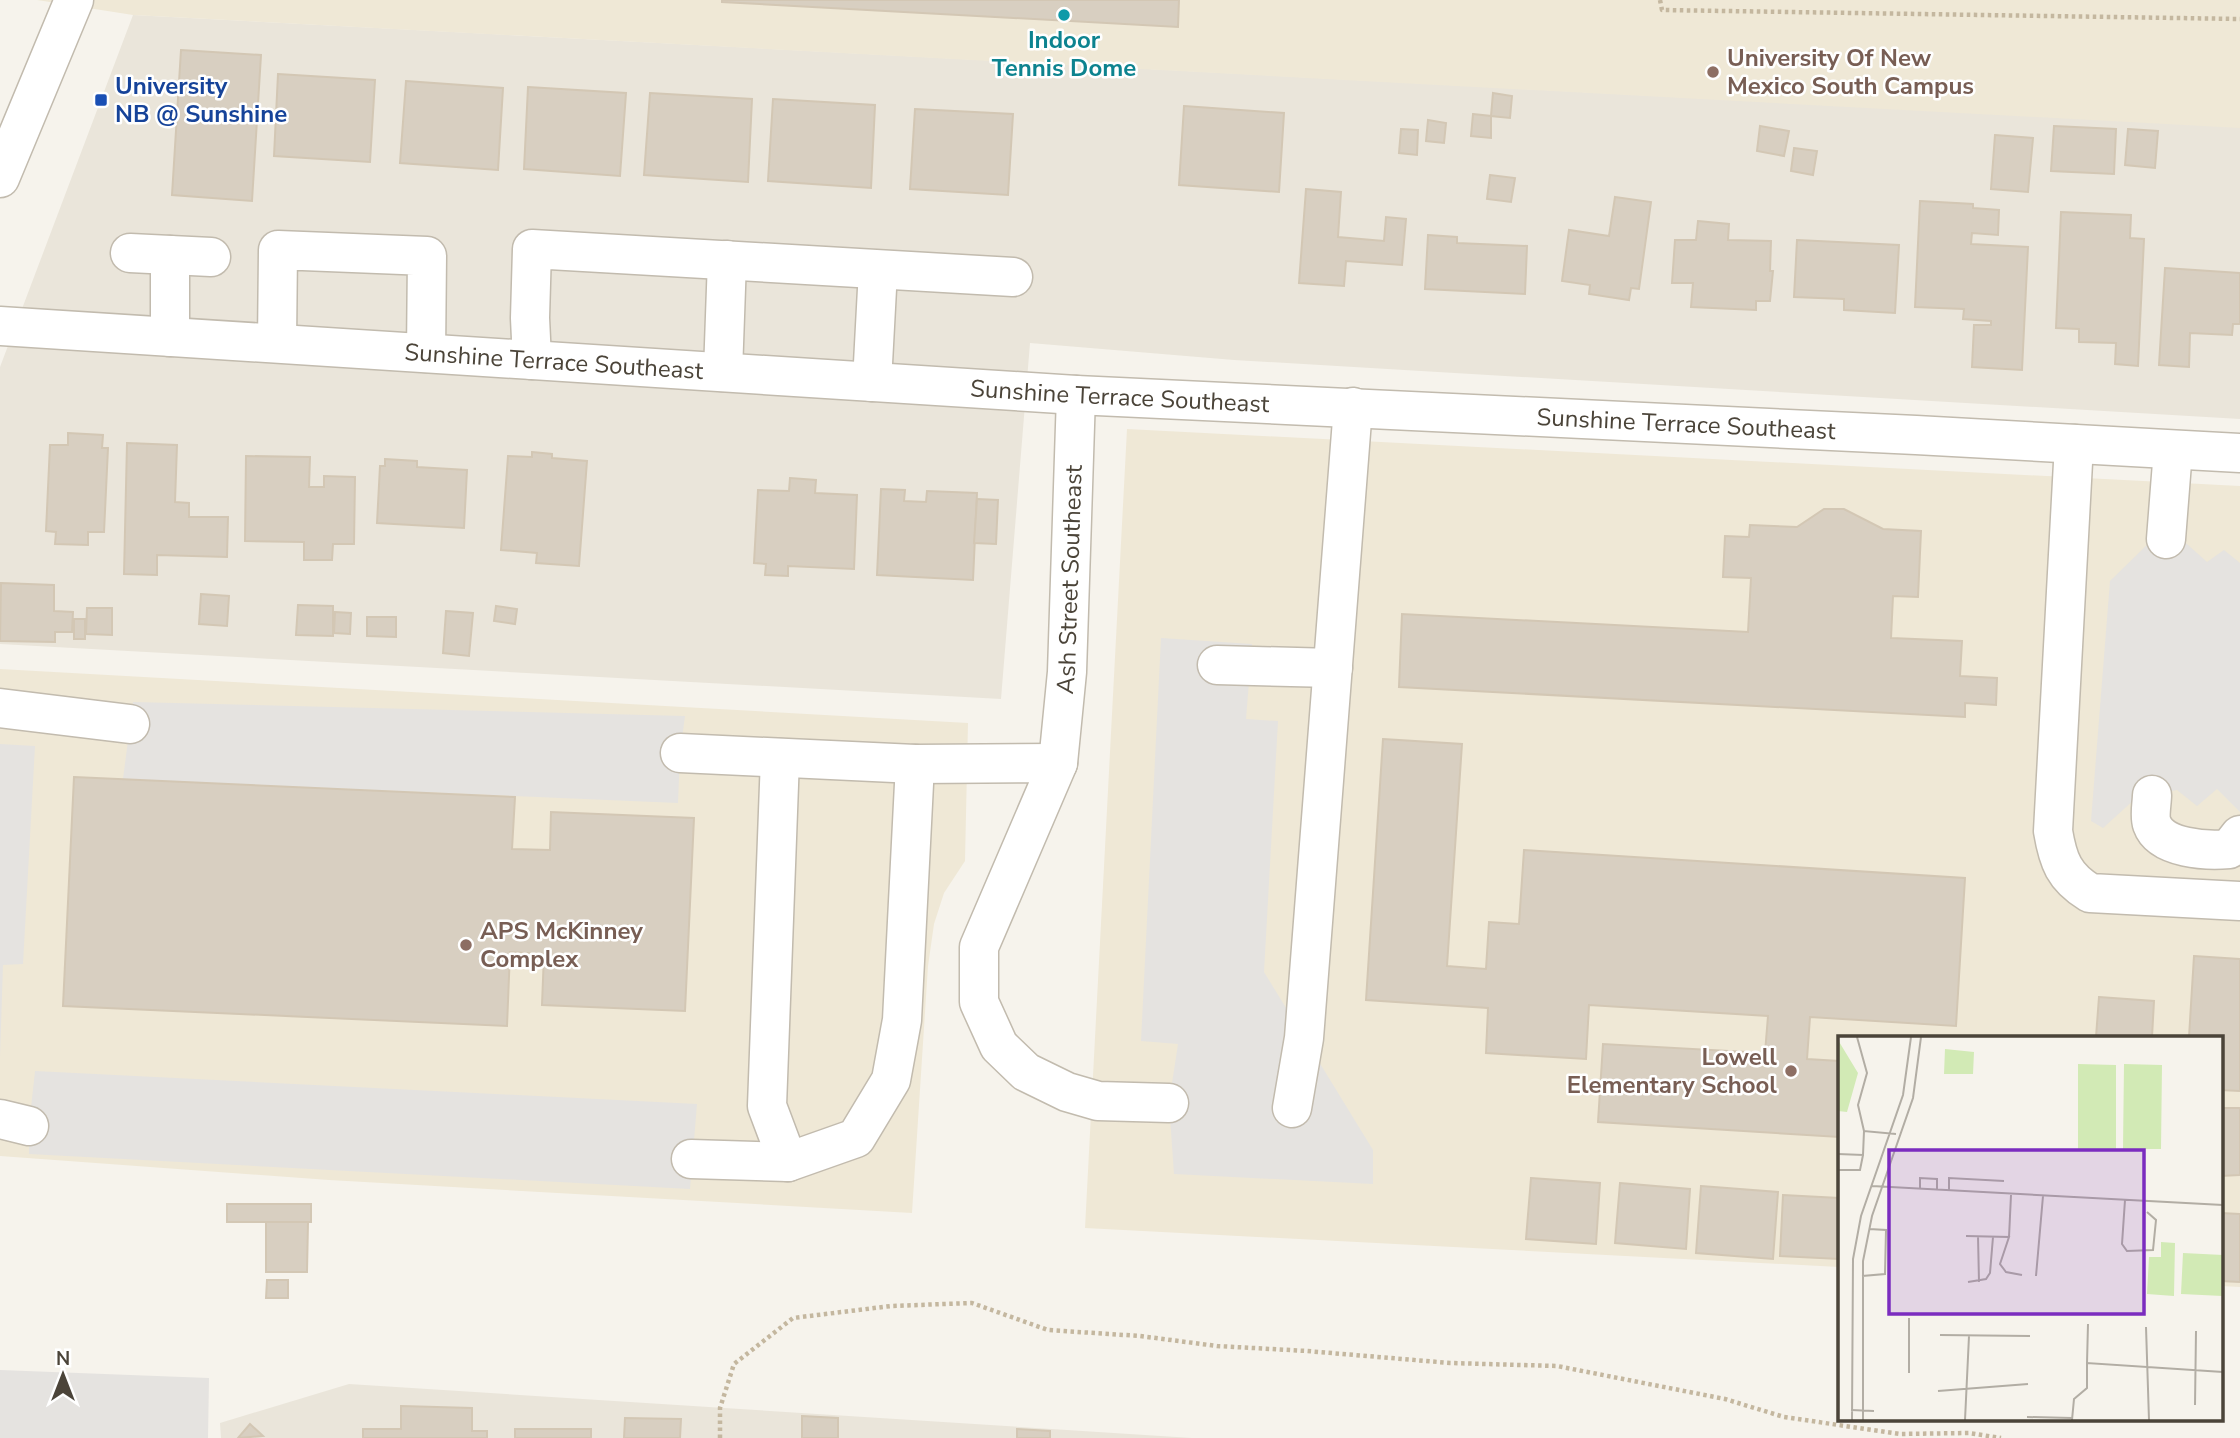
<svg xmlns="http://www.w3.org/2000/svg" width="2240" height="1438" viewBox="0 0 2240 1438" font-family="'Nunito Sans',sans-serif">
<style>
.residential{fill:#eae5da}
.education{fill:#efe8d6}
.parking{fill:#e5e3e0}
.building{fill:#d8cfc1;stroke:#d3c7b4;stroke-width:2}
.lines{fill:none;stroke-linecap:round;stroke-linejoin:round}
.minor-casing{stroke:#c2bbae;stroke-width:41}
.path{stroke:#c4b79f;stroke-width:4.5;stroke-dasharray:3.5 3.5;stroke-linecap:butt}
.minor{stroke:#fff;stroke-width:38}
.culture-dot{fill:#0f9aa8;stroke:#fff;stroke-width:2.5}
.education-dot{fill:#8d6e63;stroke:#fff;stroke-width:2.5}
.transit-dot{fill:#1a4fb4;stroke:#fff;stroke-width:2.5}
.labels{text-anchor:middle;stroke-width:5;stroke-linejoin:round;paint-order:stroke}
.culture-label{font-size:24px;font-weight:bold;fill:#0d838f;stroke:#fff}
.education-label{font-size:24px;font-weight:bold;fill:#785e54;stroke:#fff;text-anchor:start}
.transit-label{font-size:24px;font-weight:bold;fill:#164399;stroke:#fff;text-anchor:start}
.street-label{font-size:24px;fill:#4b4439;stroke:#fff}
.inset-road{fill:none;stroke:#b2ada4;stroke-width:2}
.view{fill:#7b2cbf;fill-opacity:0.15;stroke:#7b2cbf;stroke-width:3.5}
.inset-edge{fill:none;stroke:#4b4439;stroke-width:3.5}
</style>
<rect width="100%" height="100%" fill="#f6f3ec"/>
<g class="residential">
<polygon points="133,15 2240,127 2240,419 1234,360 1030,343 1001,699 0,644 0,367"/>
<polygon points="349,1384 1192,1438 221,1438 220,1423"/>
</g>
<g class="education">
<polygon points="37,0 2240,0 2240,128 133,15"/>
<polygon points="1127,429 2240,486 2240,1287 2221,1286 2221,1037 1839,1037 1839,1267 1085,1228"/>
<polygon points="0,669 968,723 965,861 944,893 934,924 928,966 912,1213 329,1180 0,1156"/>
</g>
<g class="parking">
<polygon points="2178,536 2207,562 2224,550 2240,563 2240,812 2217,789 2197,806 2177,790 2136,798 2103,828 2091,821 2110,581 2149,543"/>
<polygon points="1161,638 1252,644 1246,719 1278,721 1264,972 1373,1150 1373,1184 1174,1174 1169,1103 1178,1044 1141,1041"/>
<polygon points="133,702 685,716 680,753 678,803 123,779"/>
<polygon points="0,744 35,746 23,964 3,965 0,1057"/>
<polygon points="35,1071 697,1104 690,1189 29,1154 29,1126"/>
<polygon points="0,1370 209,1378 208,1438 0,1438"/>
</g>
<g class="building">
<polygon points="722,0 1179,0 1178,27 722,2"/>
<polygon points="181,50 261,55 252,201 172,195"/>
<polygon points="278,74 375,80 370,162 274,156"/>
<polygon points="406,81 503,88 498,170 400,163"/>
<polygon points="528,87 626,93 620,176 524,169"/>
<polygon points="650,93 752,99 748,182 644,175"/>
<polygon points="1493,93 1512,96 1510,118 1491,116"/>
<polygon points="773,99 875,105 871,188 768,181"/>
<polygon points="1184,106 1284,113 1279,192 1179,185"/>
<polygon points="915,109 1013,114 1008,195 910,189"/>
<polygon points="1473,114 1491,116 1491,138 1471,136"/>
<polygon points="1428,120 1446,123 1444,143 1426,141"/>
<polygon points="1760,126 1789,131 1784,156 1757,151"/>
<polygon points="2054,126 2116,129 2114,174 2051,171"/>
<polygon points="1401,129 1418,130 1417,155 1399,153"/>
<polygon points="2128,129 2158,131 2155,168 2125,165"/>
<polygon points="1995,135 2033,138 2028,192 1991,189"/>
<polygon points="1794,148 1817,151 1813,175 1791,171"/>
<polygon points="1490,175 1515,178 1511,202 1487,199"/>
<polygon points="1306,189 1341,192 1338,237 1384,241 1386,217 1406,219 1402,265 1346,261 1344,286 1299,283"/>
<polygon points="1615,197 1651,202 1639,289 1631,288 1629,300 1589,294 1590,285 1562,281 1569,230 1609,236"/>
<polygon points="1920,201 1973,204 1973,208 1999,210 1998,235 1972,233 1971,244 2028,247 2022,370 1972,367 1974,325 1991,325 1991,321 1963,319 1964,309 1915,307"/>
<polygon points="2061,212 2131,215 2130,238 2144,239 2138,366 2115,364 2116,343 2079,342 2079,329 2056,328"/>
<polygon points="1698,221 1729,224 1728,240 1771,241 1770,271 1773,271 1770,301 1756,301 1756,310 1691,307 1693,283 1672,283 1675,240 1696,240"/>
<polygon points="1428,235 1457,237 1457,243 1527,246 1525,294 1425,289"/>
<polygon points="1797,240 1899,245 1895,313 1844,310 1844,299 1794,297"/>
<polygon points="2165,268 2240,273 2240,324 2233,324 2232,335 2190,333 2189,367 2159,365"/>
<polygon points="68,433 103,435 102,448 108,448 104,532 88,532 88,545 55,544 56,532 46,531 50,445 68,445"/>
<polygon points="127,443 177,445 175,502 189,503 189,517 228,517 227,557 157,555 157,575 124,574"/>
<polygon points="532,452 552,454 552,458 587,461 579,566 536,563 537,553 501,550 508,456 532,457"/>
<polygon points="246,456 310,457 309,487 324,487 324,476 355,477 354,544 333,544 332,560 304,560 304,542 245,541"/>
<polygon points="385,459 417,461 417,467 467,470 464,528 377,523 380,466 385,466"/>
<polygon points="790,478 816,480 815,493 857,495 854,569 788,566 788,576 765,575 766,564 754,563 758,490 789,491"/>
<polygon points="881,489 905,490 904,501 926,502 927,491 977,493 973,580 877,575"/>
<polygon points="977,499 998,500 996,544 974,543"/>
<polygon points="1824,509 1844,509 1883,529 1921,531 1918,597 1893,596 1891,638 1962,641 1960,676 1997,678 1996,705 1965,703 1965,717 1399,687 1402,614 1748,632 1751,578 1723,577 1725,536 1749,537 1750,525 1797,527"/>
<polygon points="1,583 54,585 54,611 73,612 72,632 55,632 55,642 0,641"/>
<polygon points="201,594 229,596 227,626 199,624"/>
<polygon points="298,605 333,606 333,636 296,635"/>
<polygon points="496,606 517,609 515,624 494,621"/>
<polygon points="87,608 112,608 112,635 86,634"/>
<polygon points="446,611 473,613 469,656 443,653"/>
<polygon points="335,612 351,613 350,634 334,633"/>
<polygon points="367,617 396,617 396,637 367,636"/>
<rect x="74" y="619" width="11" height="20"/>
<polygon points="1383,739 1462,744 1447,966 1486,969 1489,922 1519,924 1524,850 1965,878 1956,1026 1810,1017 1807,1059 1839,1061 1839,1137 1598,1122 1603,1044 1765,1053 1768,1016 1589,1005 1586,1059 1486,1053 1488,1008 1366,1000"/>
<polygon points="74,777 515,797 512,849 550,850 551,812 694,818 685,1011 542,1005 544,954 510,952 507,1026 63,1006"/>
<polygon points="2194,956 2240,959 2240,1091 2221,1090 2221,1037 2189,1037"/>
<polygon points="2099,997 2154,1001 2152,1037 2096,1037"/>
<polygon points="2221,1108 2240,1108 2240,1175 2221,1176"/>
<polygon points="1531,1178 1600,1183 1596,1244 1526,1239"/>
<polygon points="1620,1183 1690,1189 1686,1249 1615,1243"/>
<polygon points="1701,1186 1778,1192 1773,1259 1696,1253"/>
<polygon points="1783,1195 1839,1198 1839,1259 1780,1256"/>
<rect x="227" y="1204" width="84" height="18"/>
<polygon points="2221,1213 2240,1214 2240,1282 2221,1281"/>
<polygon points="266,1222 308,1222 307,1272 266,1272"/>
<polygon points="267,1280 288,1280 288,1298 266,1298"/>
<polygon points="401,1406 472,1408 472,1431 487,1431 487,1438 363,1438 363,1429 401,1429"/>
<polygon points="802,1416 838,1418 838,1438 802,1438"/>
<polygon points="625,1418 681,1419 680,1438 624,1438"/>
<polygon points="250,1424 263,1436 238,1438"/>
<rect x="515" y="1429" width="76" height="9"/>
<polygon points="1017,1429 1050,1431 1050,1438 1017,1438"/>
</g>
<g class="lines">
<g class="minor-casing">
<g id="minor">
<polyline points="0,178 74,0"/>
<polyline points="130,253 211,257"/>
<polyline points="170,255 170,337"/>
<path id="s1" d="M0,326L1076,395L1916,435L2240,453"/>
<polyline points="277,343 278,250 427,256 426,353"/>
<polyline points="532,360 530,318 532,249 1013,277"/>
<polyline points="723,372 727,260"/>
<polyline points="872,382 878,270"/>
<path d="M2074,444L2053,831C2058,861 2064,877 2090,893L2240,901"/>
<polyline points="2166,539 2173,450"/>
<polyline points="1217,665 1333,668"/>
<polyline points="0,708 130,724"/>
<polyline points="680,753 915,764 1058,763 979,947 979,1002 999,1046 1026,1072 1067,1092 1098,1101 1169,1103"/>
<polyline points="780,758 767,1106 788,1162"/>
<path id="s2" d="M1058,763L1067,672L1076,395"/>
<path d="M2152,795C2152,803 2149,816 2152,824C2161,849 2207,851 2229,849L2240,835"/>
<polyline points="1292,1108 1304,1038 1353,407"/>
<polyline points="0,1119 29,1126"/>
<polyline points="691,1159 788,1162 856,1138 891,1080 902,1020 915,764"/>
</g>
</g>
<g class="path">
<polyline points="1660,0 1662,10 2240,19"/>
<polyline points="720,1438 720,1408 734,1364 793,1318 891,1306 972,1303 1048,1330 1140,1336 1217,1346 1307,1351 1450,1363 1557,1366 1725,1399 1784,1417 1900,1434 1969,1433 2001,1438"/>
</g>
<use href="#minor" class="minor"/>
</g>
<circle class="culture-dot" cx="1064" cy="15" r="7"/>
<g class="education-dot">
<circle cx="1713" cy="72" r="7"/>
<circle cx="466" cy="945" r="7"/>
<circle cx="1791" cy="1071" r="7"/>
</g>
<rect class="transit-dot" x="94" y="93" width="14" height="14" rx="3.5"/>
<g class="labels">
<g class="culture-label">
<text x="1064" y="48">Indoor<tspan x="1064" dy="28">Tennis Dome</tspan></text>
</g>
<g class="education-label">
<text x="1727" y="66">University Of New<tspan x="1727" dy="28">Mexico South Campus</tspan></text>
<text x="480" y="939">APS McKinney<tspan x="480" dy="28">Complex</tspan></text>
<text x="1777" y="1065" text-anchor="end">Lowell<tspan x="1777" dy="28">Elementary School</tspan></text>
</g>
<g class="transit-label">
<text x="115" y="94">University<tspan x="115" dy="28">NB @ Sunshine</tspan></text>
</g>
<g class="street-label">
<text dy="8" stroke="none"><textPath href="#s1" startOffset="555">Sunshine Terrace Southeast</textPath></text>
<text dy="8" stroke="none"><textPath href="#s1" startOffset="1122">Sunshine Terrace Southeast</textPath></text>
<text dy="8" stroke="none"><textPath href="#s1" startOffset="1689">Sunshine Terrace Southeast</textPath></text>
<text dy="8" stroke="none"><textPath href="#s2" startOffset="184">Ash Street Southeast</textPath></text>
</g>
</g>
<g transform="translate(1838 1036)">
<rect width="385" height="385" fill="#f6f3ec"/>
<path d="M0,4L20,37L9,76L0,75ZM107,13L136,16L135,38H106ZM240,28L278,29V113H240ZM286,28L324,29L323,113H285ZM323,206L337,207L336,260L309,258L311,221H323ZM345,217L385,219V260L343,258Z" fill="#d2eab5"/>
<path class="inset-road" d="M19,1L29,37L20,69L26,95M0,118L25,119L26,95L58,98M0,134H22L25,119M34,150L385,169M82,153V142L99,143V154M111,155V142L166,145M287,164L284,208L289,215L315,214L318,184L309,176M128,200L171,201L162,228L168,236L184,239M140,200L141,246M171,201L173,159M24,240L47,238L48,194L31,193M198,240L205,160M130,246L148,243L152,237L155,201M71,282V337M308,291L311,384M102,299L192,300M249,327L250,288M100,355L190,348M357,369L358,295M13,374L36,375M189,381L234,382M14,384L15,223L23,180L65,59L73,1M25,384V225L34,180L75,62L83,1M127,384L131,300M234,384L236,363L249,352V327L385,336"/>
<path class="view" d="M51,114H306V278H51Z"/>
<rect width="385" height="385" class="inset-edge"/>
</g>
<g transform="translate(63 1375)" stroke="#ffffff" stroke-width="5" paint-order="stroke">
<path d="M0-5L12 26L0 18L-12 26Z" fill="#4b4439"/>
<text y="-10" font-size="19" font-weight="bold" text-anchor="middle" fill="#4b4439">N</text>
</g>
</svg>
